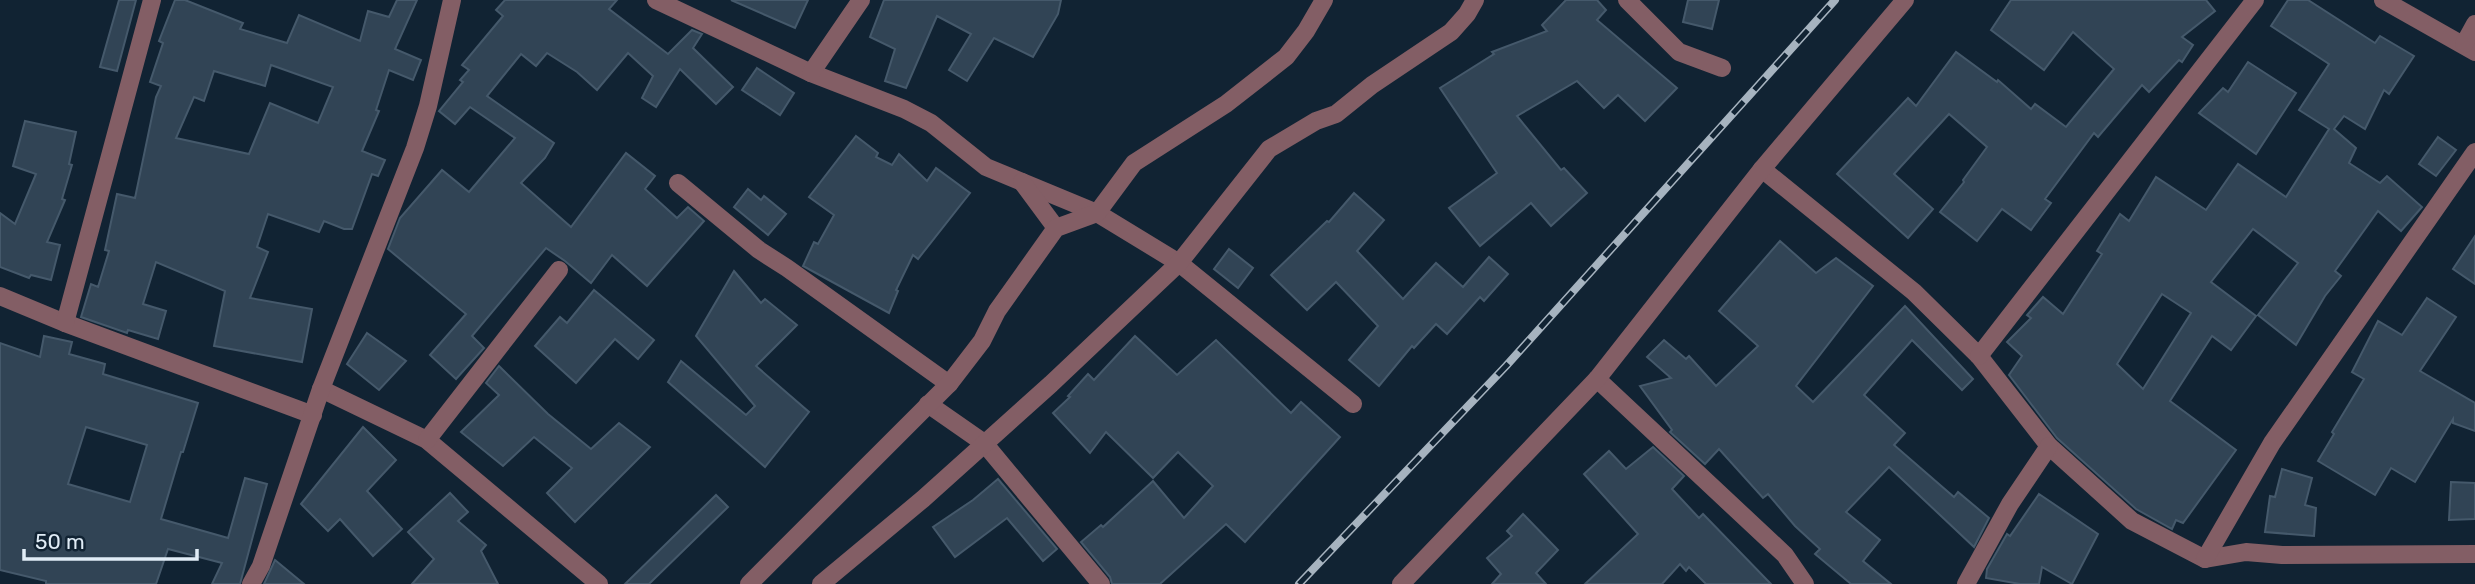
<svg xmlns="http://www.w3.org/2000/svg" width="2475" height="584" viewBox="0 0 2475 584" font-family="Rubik,sans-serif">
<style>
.building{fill:#314455;stroke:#45596b;stroke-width:2;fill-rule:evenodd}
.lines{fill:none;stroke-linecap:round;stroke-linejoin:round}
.street{stroke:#835e65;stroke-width:18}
.rail-casing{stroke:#a6b3bf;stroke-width:8}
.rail{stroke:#112333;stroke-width:5;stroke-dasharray:16;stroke-linecap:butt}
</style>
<rect width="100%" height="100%" fill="#112333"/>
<g class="building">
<polygon points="119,0 136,0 117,71 100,67"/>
<path d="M175,0H185L243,23L240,29L287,43L299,15L360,41L368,11L389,17L397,0H417L395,49L421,60L413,80L389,70L376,110L379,111L362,151L385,160L378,176L372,174L352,229H344L324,221L319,232L268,214L257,247L268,252L250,298L312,309L302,362L214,346L225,291L156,262L143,304L166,311L158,339L128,330L127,333L81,317L91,284L98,287L109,251L105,250L117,194L135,198L156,97L161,86L150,82L163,43L159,41ZM271,65L333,87L318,123L270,103L249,154L176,138L194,97L204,101L214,71L265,86Z"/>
<polygon points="505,0 617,0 609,9 668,54 692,30 702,34 693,48 733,87 716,104 680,69 656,107 642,98 653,76 628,53 597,90 577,72 547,53 536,66 521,54 487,96 554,143 545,158 521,183 571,227 626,153 655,176 645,189 677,218 688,207 704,221 647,286 612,255 591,283 565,261 546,248 472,336 484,348 456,379 430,355 466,314 388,249 400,218 442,170 469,192 515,138 470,107 455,124 439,111 463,82 460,80 469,70 462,65 503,16 496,10"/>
<polygon points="731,0 808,0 795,28"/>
<polygon points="884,0 1061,0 1058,14 1033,57 994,38 967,81 949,70 971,34 937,16 906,88 885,81 895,49 870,37"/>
<polygon points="1566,0 1597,0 1606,10 1597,20 1677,88 1645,121 1618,95 1604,108 1577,81 1517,116 1561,170 1564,168 1587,193 1551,226 1531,203 1480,246 1449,208 1497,173 1440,88 1494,54 1492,52 1547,31 1542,25"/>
<polygon points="1688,0 1719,0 1712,29 1683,22"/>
<polygon points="2011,0 2206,0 2215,11 2182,37 2193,45 2182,62 2179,60 2149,92 2142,85 2098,137 2094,133 2045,199 2051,203 2031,230 2002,209 1977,241 1940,212 1964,182 1963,180 1987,147 1949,114 1894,174 1933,209 1908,238 1837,174 1908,98 1916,106 1956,52 1997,82 1998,80 2031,109 2035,104 2066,127 2114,69 2073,32 2044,70 1991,30"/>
<path d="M2288,0H2308L2375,43L2380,36L2414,56L2389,94L2384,90L2365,129L2344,116L2334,129L2356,148L2349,163L2380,183L2387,176L2422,207L2401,231L2378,211L2335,271L2341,276L2325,296L2296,345L2258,315L2298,263L2253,229L2211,282L2256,316L2231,350L2212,336L2170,401L2236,450L2183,523L2176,520L2172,529L2136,509L2057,438L2009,375L2022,356L2007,342L2031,318L2027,315L2043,297L2063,314L2102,254L2097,251L2120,214L2129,221L2156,177L2206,210L2238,164L2286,197L2329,129L2299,110L2329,64L2271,26ZM2162,294L2191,313L2143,389L2117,364Z"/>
<polygon points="2248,62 2296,93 2256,154 2199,113 2223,88 2228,92"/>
<polygon points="757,68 794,93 780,115 742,90"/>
<polygon points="25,121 76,132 69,164 72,165 62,199 65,200 47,242 60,245 51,280 31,275 29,278 0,267 0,213 15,224 36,174 13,166"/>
<polygon points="856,136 878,153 876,157 892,165 899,154 927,181 936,168 970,193 918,259 913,255 896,290 898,291 889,313 803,266 814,242 818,244 834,215 809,197"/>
<polygon points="2438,137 2456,150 2436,176 2419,164"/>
<polygon points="748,189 761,200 764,196 786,214 768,235 734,207"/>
<polygon points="1354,193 1384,220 1357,251 1403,299 1436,263 1463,287 1489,257 1508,274 1484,301 1480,297 1447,334 1436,324 1414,348 1412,346 1379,386 1349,360 1378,326 1336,282 1307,310 1271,275 1327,221 1329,222"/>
<polygon points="2475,236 2475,284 2453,269"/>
<polygon points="1780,241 1816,273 1836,258 1873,286 1796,386 1813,402 1905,306 1973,379 1962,390 1912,340 1864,395 1905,433 1894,445 1954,497 1958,492 1989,518 1974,547 1889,467 1846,512 1880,540 1863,561 1891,584 1851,584 1815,554 1820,549 1795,526 1768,494 1763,498 1719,449 1705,464 1670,432 1672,430 1640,386 1671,378 1647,357 1664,340 1686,359 1689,356 1716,386 1758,346 1719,311"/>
<polygon points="1229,249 1253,268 1238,288 1214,269"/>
<polygon points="734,271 761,303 765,299 797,325 756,366 809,412 765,467 668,382 681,361 746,415 755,406 696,336"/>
<polygon points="594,290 654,340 638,359 615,339 576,383 535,346 560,317 567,323"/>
<polygon points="2427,298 2456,317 2420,371 2475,403 2475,431 2453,423 2453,419 2415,482 2391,468 2375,495 2318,461 2334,434 2332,432 2364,379 2352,372 2378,321 2402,335"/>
<polygon points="367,333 406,361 379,390 347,364"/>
<path d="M44,336L72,342L69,354L105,364L103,374L198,403L183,452H181L161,519L228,538L245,478L267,484L240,584H212L222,563L168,549L156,584H46V581L0,570V343L40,357ZM86,427L147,445L130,502L68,484Z"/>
<polygon points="1135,336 1177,375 1216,340 1291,413 1301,402 1340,437 1245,542 1226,524 1160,584 1112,584 1110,577 1081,542 1101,525 1103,527 1153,481 1184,518 1213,486 1178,452 1153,478 1106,432 1090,453 1053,413 1070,397 1068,396 1088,374 1094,380"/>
<polygon points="499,366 548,414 591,449 619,423 650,447 575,522 547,493 572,468 534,437 503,466 461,432 499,395 486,383"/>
<polygon points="363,427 396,460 367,491 402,529 373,556 340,519 328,531 301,504"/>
<polygon points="1653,447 1684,476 1672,489 1699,518 1703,514 1771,584 1706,584 1689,567 1686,571 1680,564 1662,584 1585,584 1638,534 1584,474 1609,451 1626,469"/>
<polygon points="2282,469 2312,478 2305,505 2316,508 2314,536 2265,532 2270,496 2275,497"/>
<polygon points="998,479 1057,549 1043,561 1007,518 955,557 933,527 973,500"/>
<polygon points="2451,482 2475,483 2475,519 2449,520"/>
<polygon points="450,493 468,512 458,521 486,545 481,551 498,584 412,584 434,559 408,532"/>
<polygon points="2039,494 2098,534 2072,584 2042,567 2039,584 2020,584 1986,578 1987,569 2007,534 2010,536"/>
<polygon points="716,495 728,507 649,584 625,584"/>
<polygon points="1523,514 1558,550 1536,573 1546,584 1492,584 1501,574 1487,558 1512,536 1507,531"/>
<polygon points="275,560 304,584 264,584"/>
</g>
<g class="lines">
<g class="street">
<polyline points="656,0 811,73 904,109 931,123 986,167 1097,213 1179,263 1353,404"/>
<polyline points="1627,0 1679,52 1722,68 1719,67"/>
<polyline points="2383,0 2475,52"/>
<polyline points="2464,44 2475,24"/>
<polyline points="811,73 861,0"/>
<polyline points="1762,169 1914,292 1979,356 2049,446 2132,521 2205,559 2246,552 2282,555 2475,554"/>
<polyline points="1022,182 1056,228"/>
<polyline points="678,183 759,250 787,268 949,384"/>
<polyline points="0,296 65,323 313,415"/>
<polyline points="65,323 152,0"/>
<polyline points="1979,356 2255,0"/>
<polyline points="1597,379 1785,555 1805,584"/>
<polyline points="321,389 427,440 599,584"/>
<polyline points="928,404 984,443 1101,584"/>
<polyline points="427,440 559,270"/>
<polyline points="2205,559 2272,443 2475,152"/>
<polyline points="251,584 261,566 321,389 415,148 428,106 452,0"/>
<polyline points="749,584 949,384 982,341 997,311 1056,228 1097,213 1134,163 1226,104 1286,57 1306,31 1324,0"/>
<polyline points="821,584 923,499 1051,384 1179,263 1269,149 1316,121 1336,114 1372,85 1451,32 1467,14 1475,0"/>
<polyline points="1401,584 1597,379 1762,169 1905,0"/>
<polyline points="1966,584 2010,504 2049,446"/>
</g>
<g class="rail-casing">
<polyline id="rail" points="1299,584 1506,366 1835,0"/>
</g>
<use href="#rail" class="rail"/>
</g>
<path d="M24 549v10h173v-10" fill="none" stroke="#e0ecf6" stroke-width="3.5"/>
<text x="35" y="549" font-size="21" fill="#e0ecf6" stroke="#112333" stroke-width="5" paint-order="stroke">50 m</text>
</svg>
